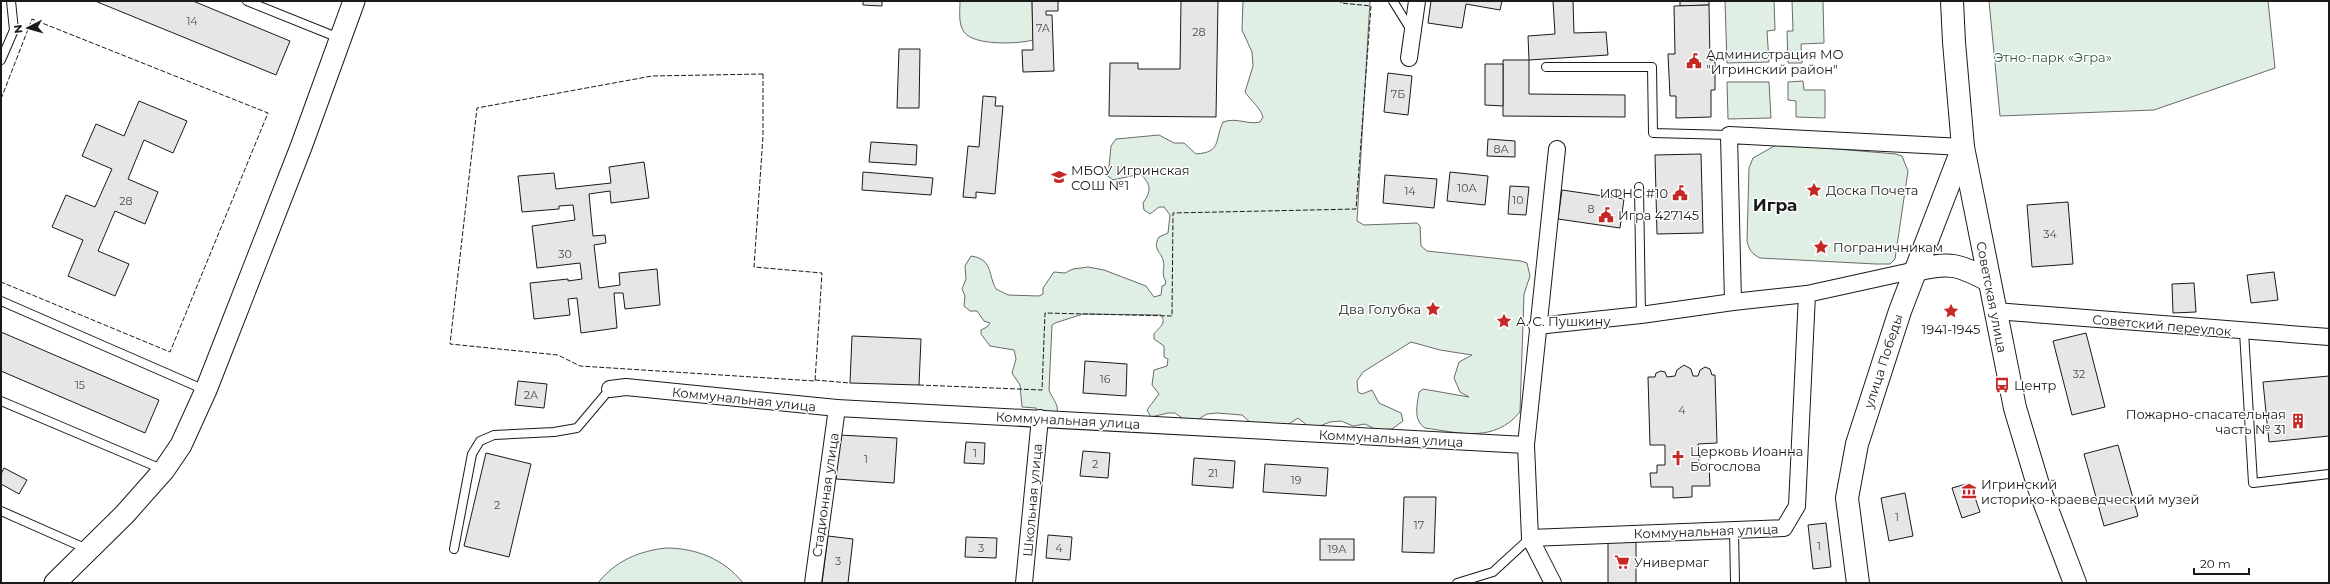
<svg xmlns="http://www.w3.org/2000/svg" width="2330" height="584" viewBox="0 0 2330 584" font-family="Montserrat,sans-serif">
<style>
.green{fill:#e0efe3;stroke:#6a6a6a}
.building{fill:#e6e6e6;stroke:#1a1a1a}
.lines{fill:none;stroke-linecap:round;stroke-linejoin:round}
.service-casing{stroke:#1a1a1a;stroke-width:10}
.minor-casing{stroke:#1a1a1a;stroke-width:18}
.tertiary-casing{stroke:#1a1a1a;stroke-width:23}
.secondary-casing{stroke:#1a1a1a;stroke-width:24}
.primary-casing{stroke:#1a1a1a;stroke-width:24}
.service{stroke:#fff;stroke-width:8}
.minor{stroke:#fff;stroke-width:16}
.tertiary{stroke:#fff;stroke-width:21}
.secondary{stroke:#fff;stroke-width:22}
.primary{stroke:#fff;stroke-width:22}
.fence{stroke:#1a1a1a;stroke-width:1;stroke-dasharray:5 2;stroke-linecap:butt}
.labels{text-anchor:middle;stroke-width:3;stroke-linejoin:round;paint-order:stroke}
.number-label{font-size:11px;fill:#4d4d4d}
.poi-label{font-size:13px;fill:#1a1a1a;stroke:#fff;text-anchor:start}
.park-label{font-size:13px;fill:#2b5a34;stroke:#fff}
.street-label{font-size:13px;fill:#1a1a1a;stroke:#fff}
.district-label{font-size:17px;font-weight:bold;fill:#1a1a1a;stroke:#fff}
</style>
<rect width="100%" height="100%" fill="#fff"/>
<g class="green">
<path d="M960,1H1032L1033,40C1018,44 974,46 964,32C958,24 960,10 960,1Z"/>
<path d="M1243,1H1370L1357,221L1364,225L1417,223L1420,226L1421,246L1427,251L1521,261L1527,263L1530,276L1524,294L1520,412C1494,443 1461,433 1425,428C1413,420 1417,406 1419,392L1423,389L1469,397L1460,392L1454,378L1459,362L1472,355L1440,350L1411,342L1363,372L1357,381L1358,392L1362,394L1372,390L1379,403L1401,413L1403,421L1392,429L1377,430L1365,424L1353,426L1341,421L1330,422L1317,427L1308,426L1298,418L1284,427L1252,424L1242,415L1217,413L1207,414L1197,420H1185L1175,413H1168L1151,417L1147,410L1159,394L1152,385L1154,370L1167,366L1168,359L1164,357V346L1154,339V334C1159,327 1167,324 1161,315L1083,314L1055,323L1052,325L1049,390C1051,397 1059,404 1057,412L1039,414L1036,408L1022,407L1020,385L1012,373L1016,359L1014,350L990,346L981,334V330L987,327L990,323L984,321L977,311H970L964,306L965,296L962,289L966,279L965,266L971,256C993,259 988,275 996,289L1008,295L1039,296L1043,294V288L1054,272L1065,273L1073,269L1088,267L1104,270L1146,286L1154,297L1161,295L1162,286L1165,285L1166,282C1160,271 1166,270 1163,260C1161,252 1152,249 1159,237L1168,233L1170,215L1164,207H1159L1150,214L1144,210L1143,203C1151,192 1152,184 1140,174L1113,180L1108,176L1111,146L1116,139L1159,135L1174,143H1184L1196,154C1222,152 1214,141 1223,122C1237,117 1247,125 1260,122L1263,117C1260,107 1251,101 1245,92L1253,66L1252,52L1242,30Z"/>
<polygon points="1725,1 1774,1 1775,30 1767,31 1769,62 1727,63"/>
<polygon points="1792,1 1823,1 1824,43 1801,44 1802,63 1788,63 1787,31 1793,31"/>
<polygon points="1989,1 2268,1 2275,68 2154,110 2000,116"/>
<polygon points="1803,81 1804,90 1825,90 1825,118 1796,117 1796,101 1788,100 1788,82"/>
<polygon points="1727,82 1769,82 1771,118 1728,119"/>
<path d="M1778,144L1896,154L1902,156L1908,171L1895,259L1890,264H1876L1760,258C1752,254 1749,250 1747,241L1749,168L1753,158Z"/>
<path d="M666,548C696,548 724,559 743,583H598C615,561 639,551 666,548Z"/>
</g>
<g class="building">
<polygon points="95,1 193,1 290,41 276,75"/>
<polygon points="863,1 882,1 882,6 863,5"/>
<polygon points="1032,1 1058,1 1058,11 1046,11 1046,15 1052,15 1054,71 1023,72 1022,50 1033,50"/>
<polygon points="1181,1 1218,1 1216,117 1109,116 1110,63 1138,63 1138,69 1180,69"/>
<polygon points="1431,1 1502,1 1500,10 1466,4 1462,28 1428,23"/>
<polygon points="1553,1 1573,1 1574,33 1606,32 1608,55 1529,60 1528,36 1555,34"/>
<polygon points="1680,1 1709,1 1709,5 1680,6"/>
<polygon points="1709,5 1710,60 1715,60 1715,90 1711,90 1711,117 1676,118 1676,96 1670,96 1668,54 1675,54 1674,6"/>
<polygon points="899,49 920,49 919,108 897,108"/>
<polygon points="1503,60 1529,60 1529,94 1625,95 1625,117 1503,116"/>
<polygon points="1485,64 1503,64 1503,106 1485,105"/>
<polygon points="1388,73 1412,76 1408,115 1384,112"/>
<polygon points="983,96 996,97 995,106 1003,106 995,194 976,192 976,198 963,197 968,146 979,147"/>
<polygon points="139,101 187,121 173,153 144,140 128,179 158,192 145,224 115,211 98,251 129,264 115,296 68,276 83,240 52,227 66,195 95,207 112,169 82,156 96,124 124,136"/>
<polygon points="1488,139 1515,141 1515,157 1487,156"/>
<polygon points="871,142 917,145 916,165 869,162"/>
<polygon points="1701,154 1703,233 1657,234 1655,155"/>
<polygon points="644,162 649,198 611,203 610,191 589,194 593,236 605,235 606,243 594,245 599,288 620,285 619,273 657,269 660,305 625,309 623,293 614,293 617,328 581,333 577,298 568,299 570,315 534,319 530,283 568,279 568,281 582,279 580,263 537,268 532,226 575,220 573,205 559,206 559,209 522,212 518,176 554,173 556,189 611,183 609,167"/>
<polygon points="863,172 933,178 931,195 862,190"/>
<polygon points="1450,172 1488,176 1485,205 1447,201"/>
<polygon points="1385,175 1437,179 1434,208 1383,203"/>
<polygon points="1510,186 1529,187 1526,215 1508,214"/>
<polygon points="1562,190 1624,199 1620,228 1558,219"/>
<polygon points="2068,202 2073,264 2032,267 2027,205"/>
<polygon points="2274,272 2278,300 2251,303 2247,275"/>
<polygon points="2194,283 2196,312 2173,313 2172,284"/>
<polygon points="1,332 159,400 145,433 1,371"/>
<polygon points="2086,333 2105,407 2072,415 2053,341"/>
<polygon points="852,336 921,339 919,385 850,383"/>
<polygon points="1085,361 1127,364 1126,396 1083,393"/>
<polygon points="1684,365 1691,369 1693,376 1698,376 1700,370 1705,367 1710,369 1712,375 1715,375 1717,443 1698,444 1699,464 1709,464 1710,486 1692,486 1692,497 1673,498 1673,487 1651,487 1650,473 1657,473 1657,465 1665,465 1665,445 1650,445 1648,377 1655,377 1656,373 1661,371 1665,372 1667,377 1675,376 1677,370"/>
<polygon points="2329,376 2329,436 2269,442 2263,382"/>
<polygon points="518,381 547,384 544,408 515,405"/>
<polygon points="839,435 897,438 894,483 836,479"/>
<polygon points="966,442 985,443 984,464 964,463"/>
<polygon points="2118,445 2138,516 2104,526 2084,454"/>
<polygon points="1083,451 1110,453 1108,478 1080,476"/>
<polygon points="486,453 531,464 509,557 464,546"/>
<polygon points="1194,458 1235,461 1233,488 1192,485"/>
<polygon points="1265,464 1328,468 1326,496 1263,492"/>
<polygon points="4,468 27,480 19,494 1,484 1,474"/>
<polygon points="1970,483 1980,512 1962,518 1952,488"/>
<polygon points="1905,493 1913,536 1889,541 1881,498"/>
<polygon points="1404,497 1436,497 1434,553 1402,552"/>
<polygon points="1826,523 1831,567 1813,569 1808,525"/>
<polygon points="1048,535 1072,537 1070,560 1046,558"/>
<polygon points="828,536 853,539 848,583 822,583"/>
<polygon points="966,537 997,538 996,558 965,557"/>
<rect x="1320" y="539" width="34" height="21"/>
<rect x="1608" y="542" width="28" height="41"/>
</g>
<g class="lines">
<g class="service-casing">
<g id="service">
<polyline points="247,1 339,38"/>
<polyline points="1393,1 1411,30"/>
<polyline points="1,60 14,30 11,1"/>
<polyline points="1546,67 1652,67 1653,133 1729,135"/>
<polyline points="1639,187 1641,315"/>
<polyline points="1,301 205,390"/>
<polyline points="2244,332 2253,483 2329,474"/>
<polyline points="1,401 164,470"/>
<polyline points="1,511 87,549"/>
<polyline points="1734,530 1735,583"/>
<polyline points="454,549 472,454 480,441 494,435 554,432 577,428 610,389"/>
<polyline points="1457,583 1493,572 1530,538"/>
</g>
</g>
<g class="minor-casing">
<g id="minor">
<polyline points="1409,58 1417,1"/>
<polyline points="1733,302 1729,135 1963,147"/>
<polyline points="1995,311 2329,337"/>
<polyline points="1537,326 1641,315 1733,302 1807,294 1916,270"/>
<polyline points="610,389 626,387 837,408 1526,445"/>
<polyline points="1530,538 1784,528 1797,506 1807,294"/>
<polyline points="813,583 837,408"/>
<polyline points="1024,583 1040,418"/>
<polyline points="1553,583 1530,538 1526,445 1557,149"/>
</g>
</g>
<g class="tertiary-casing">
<polyline id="tertiary" points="55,583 125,514 164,470 181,445 206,390 301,147 354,1"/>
</g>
<g class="secondary-casing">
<g id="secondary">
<path d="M1916,270C1949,262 1958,264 1988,280"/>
<polyline points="1858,583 1847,498 1857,444 1900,311 1963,147"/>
</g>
</g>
<g class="primary-casing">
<polyline id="primary" points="1952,1 1954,42 1963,147 2015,408 2039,488 2075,583"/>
</g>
<use href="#service" class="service"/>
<use href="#minor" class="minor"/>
<use href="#tertiary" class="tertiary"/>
<use href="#secondary" class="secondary"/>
<use href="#primary" class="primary"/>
<g class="fence">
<polygon points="763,74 763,136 754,267 822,273 815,381 580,366 558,355 450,344 477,108 652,76"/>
<polyline points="1,99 32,19 268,113 170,352 1,282"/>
<polyline points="815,380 850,383"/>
<polyline points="919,385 1042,390 1045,313 1172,316 1173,213 1356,209 1371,6 1341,3 1341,1"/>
</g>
</g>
<defs>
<g id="civic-bare" transform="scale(1.2)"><path d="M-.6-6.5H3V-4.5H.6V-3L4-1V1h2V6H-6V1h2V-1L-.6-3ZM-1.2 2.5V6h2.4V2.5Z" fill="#c62828" stroke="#fff" stroke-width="2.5" paint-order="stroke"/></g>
<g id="school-bare" transform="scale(1.2)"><path d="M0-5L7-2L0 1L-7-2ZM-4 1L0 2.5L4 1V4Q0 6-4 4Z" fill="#c62828" stroke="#fff" stroke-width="2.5" paint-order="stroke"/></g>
<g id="sight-bare" transform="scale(1.2)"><path d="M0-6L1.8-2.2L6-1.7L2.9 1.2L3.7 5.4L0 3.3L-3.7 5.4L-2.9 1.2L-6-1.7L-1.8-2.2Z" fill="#c62828" stroke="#fff" stroke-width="2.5" paint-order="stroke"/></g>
<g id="bus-bare" transform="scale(1.2)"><path d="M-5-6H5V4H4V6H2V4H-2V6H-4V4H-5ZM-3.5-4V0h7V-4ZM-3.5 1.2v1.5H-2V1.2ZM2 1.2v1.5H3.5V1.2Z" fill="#c62828" stroke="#fff" stroke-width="2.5" paint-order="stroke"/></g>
<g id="building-bare" transform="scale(1.2)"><path d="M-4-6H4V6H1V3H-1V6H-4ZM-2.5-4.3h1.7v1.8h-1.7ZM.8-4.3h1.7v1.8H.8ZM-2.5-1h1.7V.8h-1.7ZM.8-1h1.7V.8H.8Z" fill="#c62828" stroke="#fff" stroke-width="2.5" paint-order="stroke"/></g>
<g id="church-bare" transform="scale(1.2)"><path d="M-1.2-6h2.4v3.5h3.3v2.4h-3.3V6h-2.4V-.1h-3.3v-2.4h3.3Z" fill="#c62828" stroke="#fff" stroke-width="2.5" paint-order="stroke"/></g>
<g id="museum-bare" transform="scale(1.2)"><path d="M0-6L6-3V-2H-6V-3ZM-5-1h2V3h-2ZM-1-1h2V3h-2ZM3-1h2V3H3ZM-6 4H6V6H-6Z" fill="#c62828" stroke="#fff" stroke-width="2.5" paint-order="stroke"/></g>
<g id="supermarket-bare" transform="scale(1.2)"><path d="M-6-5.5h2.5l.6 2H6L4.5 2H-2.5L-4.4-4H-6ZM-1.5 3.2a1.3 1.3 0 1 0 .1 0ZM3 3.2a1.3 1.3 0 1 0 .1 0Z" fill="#c62828" stroke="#fff" stroke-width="2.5" paint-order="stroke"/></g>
</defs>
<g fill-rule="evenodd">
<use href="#civic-bare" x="1694" y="61"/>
<use href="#school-bare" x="1059" y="177"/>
<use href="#sight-bare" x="1814" y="190"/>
<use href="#civic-bare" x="1680" y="193"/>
<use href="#civic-bare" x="1606" y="215"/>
<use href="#sight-bare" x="1821" y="247"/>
<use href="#sight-bare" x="1433" y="309"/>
<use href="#sight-bare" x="1951" y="311"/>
<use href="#sight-bare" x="1504" y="321"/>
<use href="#bus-bare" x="2002" y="385"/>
<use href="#building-bare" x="2298" y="421"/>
<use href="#church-bare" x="1678" y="458"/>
<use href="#museum-bare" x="1969" y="491"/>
<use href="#supermarket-bare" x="1622" y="562"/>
</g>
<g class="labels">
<g class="number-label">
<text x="192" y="25">14</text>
<text x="1043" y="32">7А</text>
<text x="1199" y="36">28</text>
<text x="1398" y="98">7Б</text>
<text x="1501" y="153">8А</text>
<text x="1467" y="192">10А</text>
<text x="1410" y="195">14</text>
<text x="1518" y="204">10</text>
<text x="126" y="205">28</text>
<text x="1591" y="213">8</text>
<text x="2050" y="238">34</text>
<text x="565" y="258">30</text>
<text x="2079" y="378">32</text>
<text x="1105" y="383">16</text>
<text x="80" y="389">15</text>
<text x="531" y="399">2А</text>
<text x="1682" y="414">4</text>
<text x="975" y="457">1</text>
<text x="866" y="463">1</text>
<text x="1095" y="468">2</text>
<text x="1213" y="477">21</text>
<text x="1296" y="484">19</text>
<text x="497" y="509">2</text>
<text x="1897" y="521">1</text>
<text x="1419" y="529">17</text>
<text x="1819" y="550">1</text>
<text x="981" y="552">3</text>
<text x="1059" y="552">4</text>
<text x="1337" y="553">19А</text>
<text x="838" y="565">3</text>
</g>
<g class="poi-label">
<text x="1706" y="59">Администрация МО<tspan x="1706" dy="15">"Игринский район"</tspan></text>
<text x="1071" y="175">МБОУ Игринская<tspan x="1071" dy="15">СОШ №1</tspan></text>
<text x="1826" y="195">Доска Почета</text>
<text x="1668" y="198" text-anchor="end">ИФНС #10</text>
<text x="1618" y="220">Игра 427145</text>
<text x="1833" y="252">Пограничникам</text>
<text x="1421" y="314" text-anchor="end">Два Голубка</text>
<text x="1516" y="326">А. С. Пушкину</text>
<text x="1951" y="334" text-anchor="middle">1941-1945</text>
<text x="2014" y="390">Центр</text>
<text x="2286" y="419" text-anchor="end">Пожарно-спасательная<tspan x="2286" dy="15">часть № 31</tspan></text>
<text x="1690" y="456">Церковь Иоанна<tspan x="1690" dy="15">Богослова</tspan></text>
<text x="1981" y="489">Игринский<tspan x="1981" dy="15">историко-краеведческий музей</tspan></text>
<text x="1634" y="567">Универмаг</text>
</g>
<g class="park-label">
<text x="2053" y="62">Этно-парк «Эгра»</text>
</g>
<g class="street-label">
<text transform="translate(1992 297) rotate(79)" y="5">Советская улица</text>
<text transform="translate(2162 325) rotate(5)" y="5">Советский переулок</text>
<text transform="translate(1883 361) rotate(-72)" y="5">улица Победы</text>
<text transform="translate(744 399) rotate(6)" y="5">Коммунальная улица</text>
<text transform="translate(1068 420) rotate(3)" y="5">Коммунальная улица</text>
<text transform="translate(1391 438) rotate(3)" y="5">Коммунальная улица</text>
<text transform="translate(825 495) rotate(-82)" y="5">Стадионная улица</text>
<text transform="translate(1032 500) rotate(-85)" y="5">Школьная улица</text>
<text transform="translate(1706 531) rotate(-2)" y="5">Коммунальная улица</text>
</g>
<g class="district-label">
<text x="1775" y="211">Игра</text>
</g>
</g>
<rect width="2330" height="584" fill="none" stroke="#1a1a1a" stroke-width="4"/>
<g transform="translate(28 28) rotate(264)" stroke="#ffffff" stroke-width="3" paint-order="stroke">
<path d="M0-3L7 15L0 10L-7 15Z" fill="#1a1a1a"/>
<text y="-6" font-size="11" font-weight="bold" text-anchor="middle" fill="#1a1a1a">N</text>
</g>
<path d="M2194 568v6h55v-6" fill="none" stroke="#1a1a1a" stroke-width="2"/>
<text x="2200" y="568" font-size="12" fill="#1a1a1a" stroke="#ffffff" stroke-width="3" paint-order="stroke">20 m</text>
</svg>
